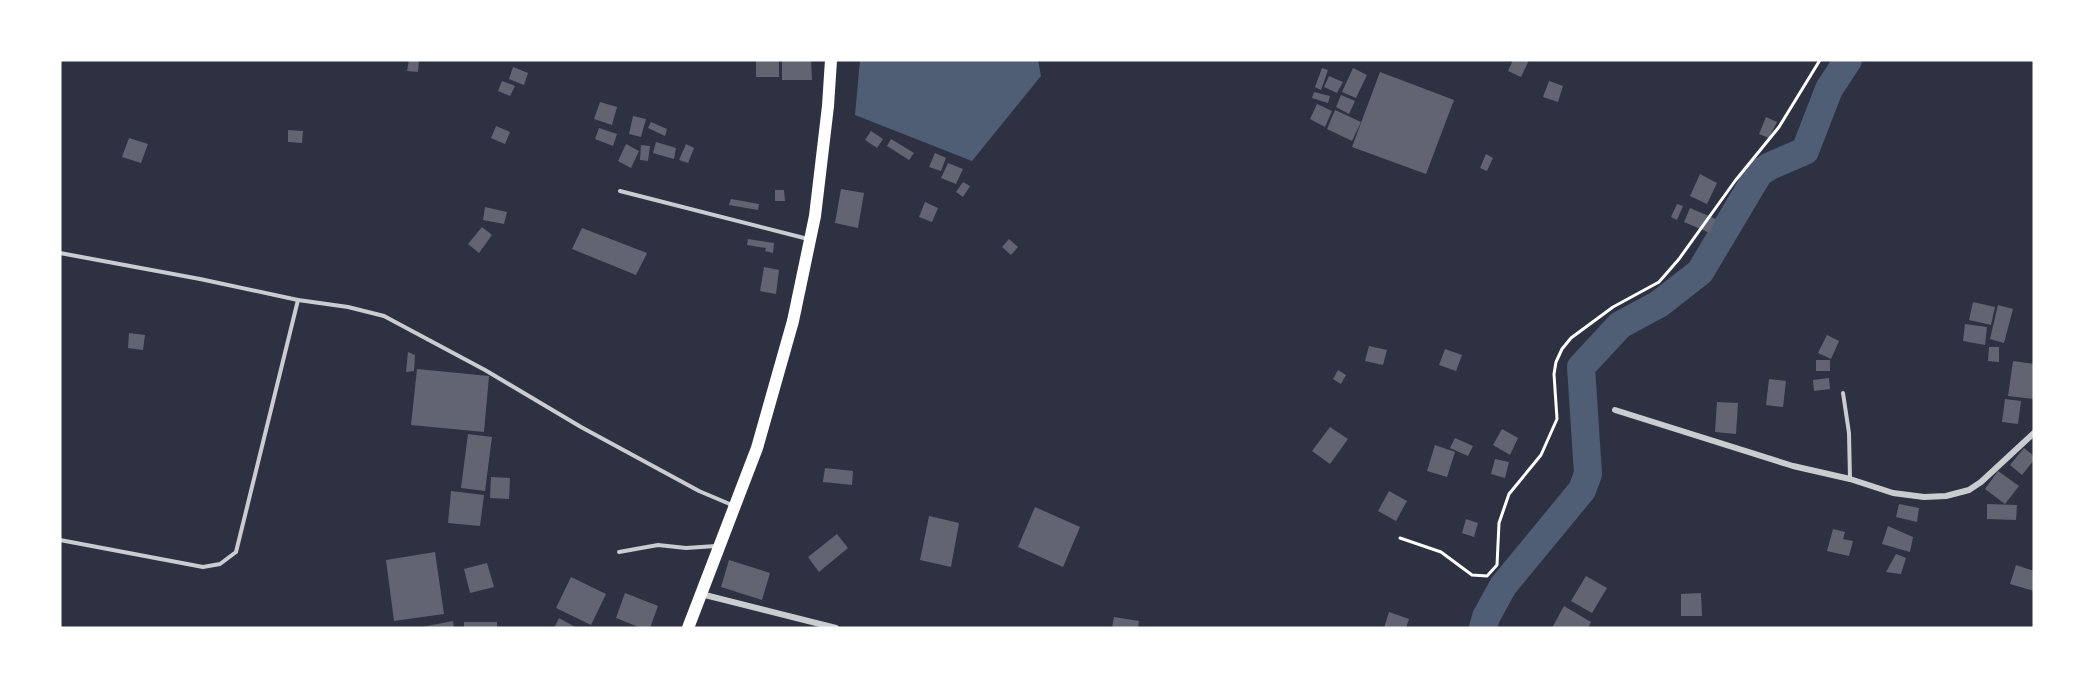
<svg xmlns="http://www.w3.org/2000/svg" width="2094" height="688" viewBox="0 0 2094 688" font-family="Cabin,sans-serif">
<style>
.water{fill:#4f5d75}
.lines{fill:none;stroke-linecap:round;stroke-linejoin:round}
.river{stroke:#4f5d75;stroke-width:28}
.building{fill:#626471}
.path{stroke:#fff;stroke-width:3}
.service{stroke:#caccd0;stroke-width:4}
.minor{stroke:#caccd0;stroke-width:6}
.primary{stroke:#fff;stroke-width:12}
</style>
<rect width="100%" height="100%" fill="#2d3142"/>
<polygon class="water" points="860,60 1038,60 1041,76 972,161 855,115"/>
<g class="lines">
<polyline class="river" points="1483,628 1486,617 1503,586 1582,490 1588,474 1581,367 1620,325 1659,304 1700,272 1759,173 1770,166 1805,151 1829,89 1848,60"/>
</g>
<g class="building">
<polygon points="409,60 419,60 418,72 407,71"/>
<rect x="756" y="60" width="23" height="17"/>
<polygon points="782,60 811,60 812,80 782,80"/>
<polygon points="1513,60 1529,60 1521,77 1508,71"/>
<polygon points="513,67 528,73 524,85 509,79"/>
<polygon points="1322,68 1328,70 1321,90 1315,87"/>
<polygon points="1353,68 1367,75 1356,98 1342,92"/>
<polygon points="1380,72 1454,100 1426,174 1352,147"/>
<polygon points="1329,76 1343,82 1337,93 1324,87"/>
<polygon points="502,81 515,86 510,96 498,91"/>
<polygon points="1549,81 1563,86 1558,102 1543,97"/>
<polygon points="1314,92 1330,96 1328,103 1312,98"/>
<polygon points="1341,95 1355,101 1349,114 1336,107"/>
<polygon points="600,102 617,107 612,125 594,119"/>
<polygon points="1317,104 1332,111 1325,127 1310,119"/>
<polygon points="1335,110 1361,122 1352,141 1327,129"/>
<polygon points="633,116 646,119 641,137 629,134"/>
<polygon points="1766,117 1777,122 1769,138 1759,134"/>
<polygon points="651,122 667,129 665,136 648,128"/>
<polygon points="496,126 510,132 505,144 491,138"/>
<polygon points="599,128 617,134 613,146 595,139"/>
<polygon points="288,130 303,131 302,143 288,142"/>
<polygon points="871,131 883,139 877,148 865,140"/>
<polygon points="129,138 148,144 141,163 122,157"/>
<polygon points="891,139 914,153 909,160 887,146"/>
<polygon points="656,142 676,148 674,159 653,153"/>
<polygon points="626,144 639,151 631,168 618,161"/>
<polygon points="686,144 694,148 688,163 679,160"/>
<polygon points="641,145 650,146 648,161 640,160"/>
<polygon points="935,153 946,158 941,171 929,167"/>
<polygon points="1486,154 1493,158 1487,171 1480,168"/>
<polygon points="948,163 963,169 956,184 941,178"/>
<polygon points="1700,174 1717,183 1707,204 1690,196"/>
<polygon points="963,182 970,186 963,197 956,192"/>
<polygon points="841,189 864,193 858,228 835,223"/>
<polygon points="775,190 784,190 785,201 775,201"/>
<polygon points="731,199 759,204 758,210 729,205"/>
<polygon points="925,202 938,208 932,222 919,217"/>
<polygon points="1677,204 1683,206 1677,220 1671,217"/>
<polygon points="485,207 507,212 504,224 483,220"/>
<polygon points="1690,208 1716,219 1710,233 1684,222"/>
<polygon points="482,227 492,235 479,253 468,244"/>
<polygon points="582,228 647,253 636,275 572,249"/>
<polygon points="748,239 774,243 773,253 765,251 766,248 747,245"/>
<polygon points="1009,239 1018,247 1011,255 1002,247"/>
<polygon points="764,267 779,270 776,294 760,291"/>
<polygon points="1973,302 1995,307 1991,325 1969,320"/>
<polygon points="1998,305 2013,309 2004,343 1990,339"/>
<polygon points="1965,324 1987,327 1985,345 1963,341"/>
<polygon points="129,333 145,335 143,350 128,348"/>
<polygon points="1827,335 1839,341 1831,359 1818,353"/>
<polygon points="1369,346 1387,350 1383,365 1365,361"/>
<polygon points="1989,347 1999,347 1999,362 1988,361"/>
<polygon points="1445,349 1462,355 1456,371 1439,365"/>
<polygon points="408,352 415,355 414,371 406,372"/>
<rect x="1816" y="360" width="14" height="11"/>
<polygon points="2013,361 2034,364 2034,399 2008,396"/>
<polygon points="417,369 489,376 484,432 411,425"/>
<polygon points="1338,370 1346,375 1341,384 1333,379"/>
<polygon points="1829,378 1830,389 1814,391 1813,380"/>
<polygon points="1769,379 1786,381 1783,407 1766,405"/>
<polygon points="2005,399 2021,401 2018,424 2002,422"/>
<polygon points="1717,402 1738,403 1736,434 1715,432"/>
<polygon points="1330,427 1348,439 1330,464 1312,451"/>
<polygon points="1502,429 1518,438 1510,455 1493,445"/>
<polygon points="468,434 492,437 485,491 461,488"/>
<polygon points="1455,438 1473,446 1468,456 1450,448"/>
<polygon points="1435,445 1455,452 1447,477 1427,471"/>
<polygon points="2024,448 2034,456 2034,460 2022,475 2010,465"/>
<polygon points="1495,459 1509,462 1505,478 1491,474"/>
<polygon points="825,468 853,471 852,485 823,482"/>
<polygon points="1998,471 2019,486 2005,504 1985,489"/>
<polygon points="491,477 510,478 509,499 490,498"/>
<polygon points="451,491 484,495 480,526 448,523"/>
<polygon points="1389,491 1407,501 1396,521 1378,511"/>
<polygon points="1899,504 1919,508 1917,522 1896,517"/>
<polygon points="1987,504 2017,505 2016,520 1987,519"/>
<polygon points="1035,507 1080,527 1063,567 1018,547"/>
<polygon points="929,516 959,523 951,567 920,560"/>
<polygon points="1466,519 1478,523 1474,537 1462,533"/>
<polygon points="1888,526 1913,537 1910,552 1882,544"/>
<polygon points="1833,529 1845,532 1843,539 1853,541 1849,556 1827,551"/>
<polygon points="837,534 848,548 819,572 808,557"/>
<polygon points="435,552 444,614 394,621 386,560"/>
<polygon points="1896,554 1906,558 1901,574 1886,572"/>
<polygon points="729,560 770,573 762,600 721,587"/>
<polygon points="487,563 494,587 470,593 464,569"/>
<polygon points="2016,565 2034,571 2034,591 2010,584"/>
<polygon points="1586,576 1607,588 1592,613 1571,601"/>
<polygon points="571,577 606,594 591,625 556,608"/>
<polygon points="625,593 658,606 650,628 641,628 616,618"/>
<polygon points="1701,593 1702,616 1681,616 1681,594"/>
<polygon points="1564,606 1591,622 1588,628 1552,628"/>
<polygon points="1389,612 1409,619 1406,628 1384,628"/>
<polygon points="1114,617 1139,621 1138,628 1112,628"/>
<polygon points="559,618 577,628 554,628"/>
<polygon points="453,621 454,628 422,628 422,627"/>
<rect x="464" y="622" width="33" height="6"/>
</g>
<g class="lines">
<polyline class="path" points="1400,538 1441,552 1472,575 1487,576 1497,565 1499,523 1509,494 1541,455 1557,419 1554,374 1556,362 1562,349 1571,338 1613,307 1659,282 1679,259 1735,181 1779,127 1820,60"/>
<g class="service">
<polyline points="620,191 808,239"/>
<polyline points="60,253 200,279 298,300 348,307 384,316 485,370 581,427 699,491 732,505"/>
<polyline points="1843,393 1849,433 1850,479"/>
<polyline points="60,540 203,567 220,564 236,552 298,300"/>
<polyline points="619,552 658,545 686,548 716,546"/>
</g>
<g class="minor">
<polyline points="1615,410 1793,466 1850,479 1893,493 1924,497 1946,496 1969,490 1981,482 2034,433"/>
<polyline points="701,594 836,628"/>
</g>
<polyline class="primary" points="688,628 757,448 793,321 815,216 828,106 831,60"/>
</g>
<rect width="2094" height="688" fill="none" stroke="#ffffff" stroke-width="123"/>
</svg>
